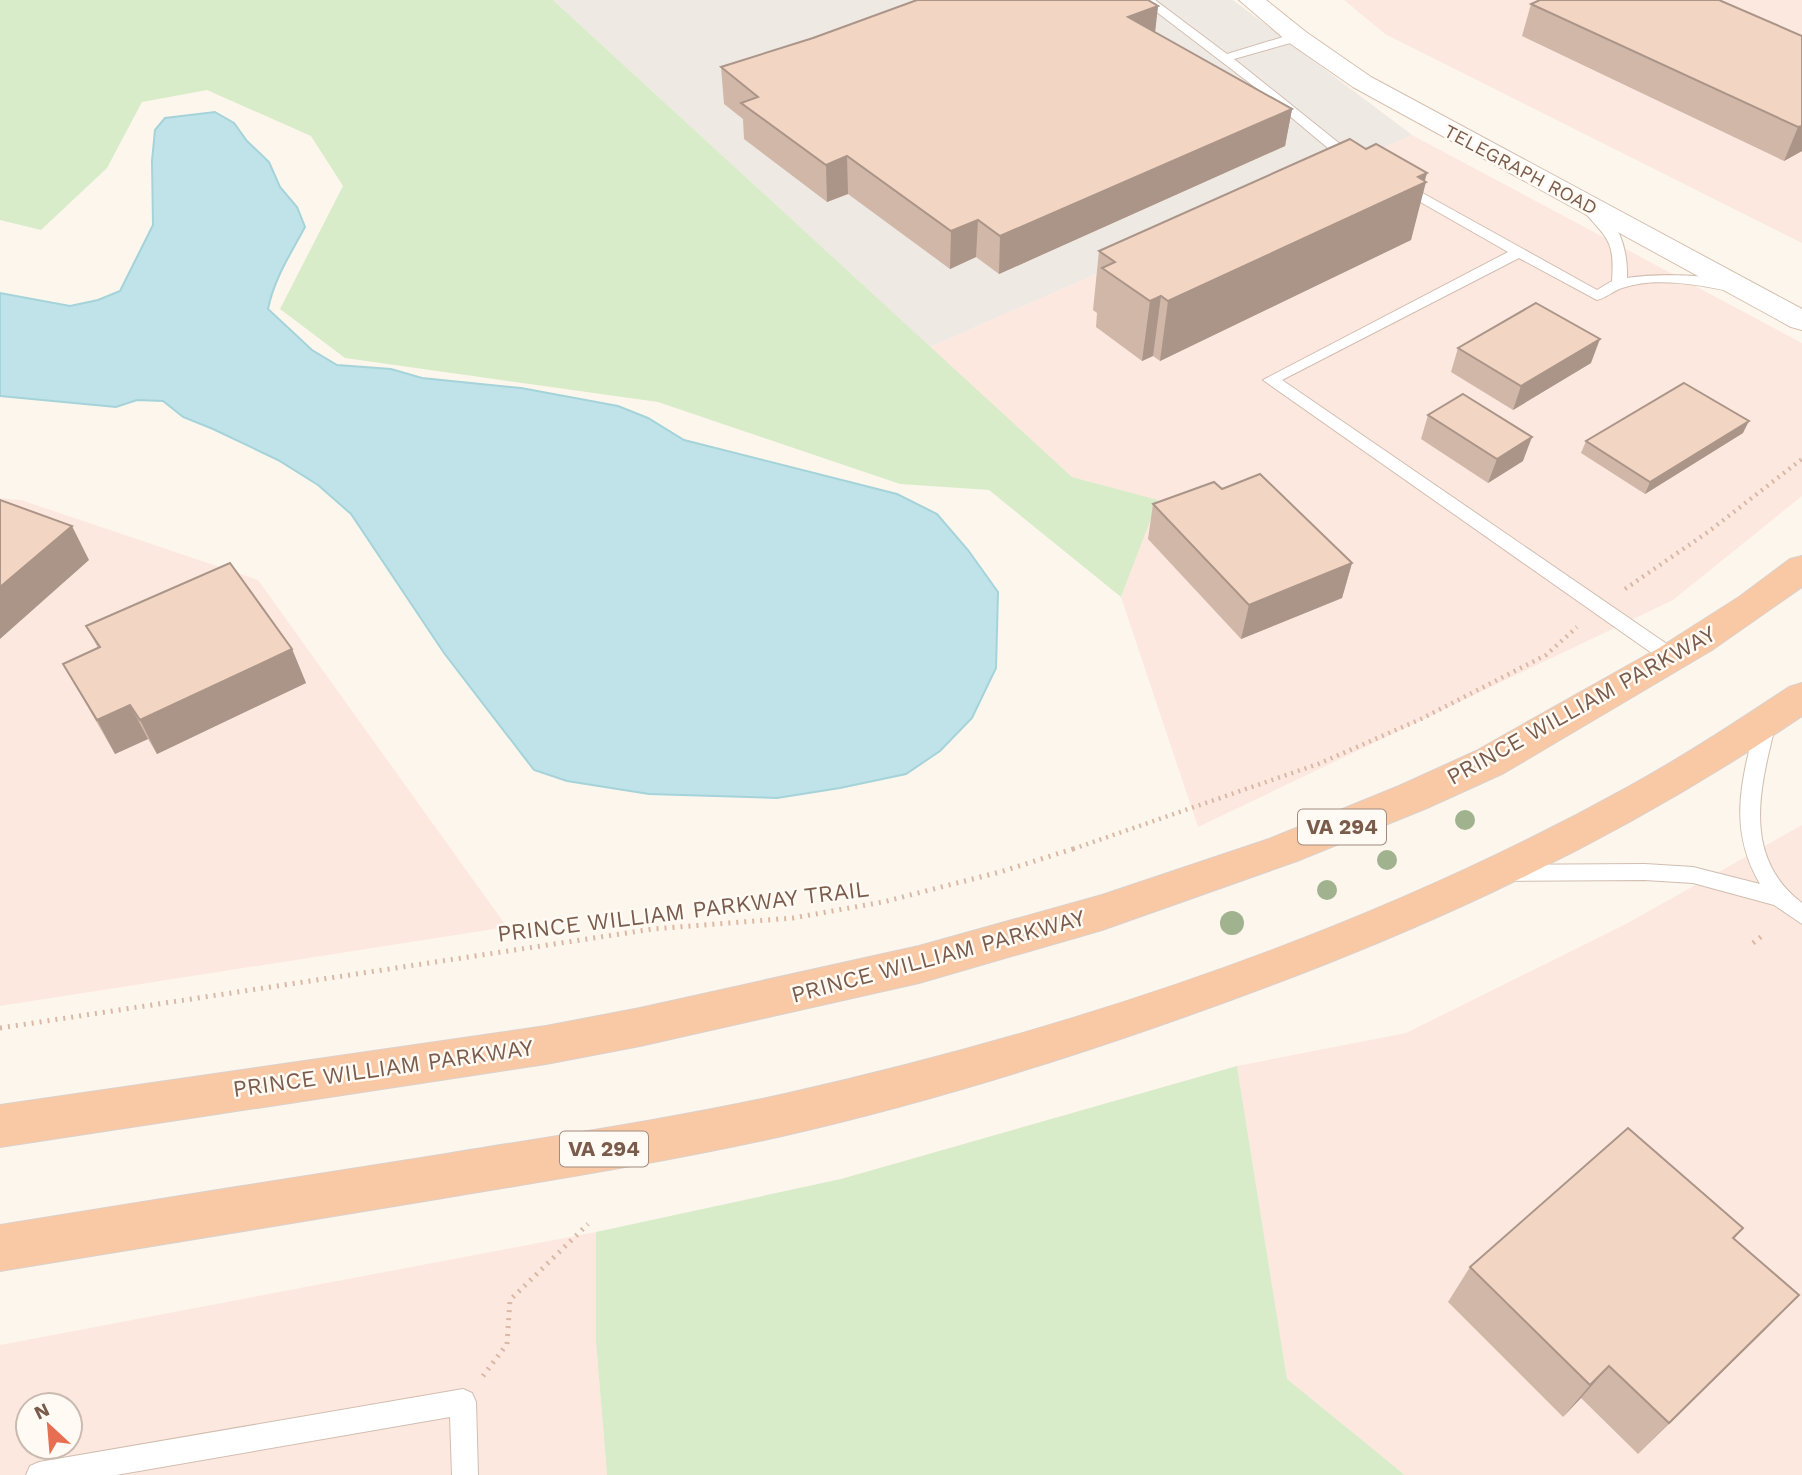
<svg xmlns="http://www.w3.org/2000/svg" width="1802" height="1475" viewBox="0 0 1802 1475" font-family="'Work Sans',sans-serif">
<style>
.commercial{fill:#fde8e0;fill-rule:evenodd}
.industrial{fill:#efe9e4}
.green{fill:#d8ecc9}
.water{fill:#bfe3e8;stroke:#a5d3da;stroke-width:2}
.lines{fill:none;stroke-linecap:round;stroke-linejoin:round}
.service-casing{stroke:#d1beb0;stroke-width:2}
.secondary-casing{stroke:#d6c0b0;stroke-width:2}
.trunk-casing{stroke:#dad1cd;stroke-width:2}
.path-far1{stroke:#d9b8a5;stroke-width:4.5;stroke-dasharray:2 5;stroke-linecap:butt}
.path{stroke:#d9b8a5;stroke-width:5;stroke-dasharray:2 6;stroke-linecap:butt}
.service{fill:#fff;fill-rule:evenodd}
.secondary{fill:#fff;fill-rule:evenodd}
.trunk{fill:#f9c8a4;fill-rule:evenodd}
.tree{fill:#a0b28e}
.wall{fill:#d1b7a8}
.shaded-wall{fill:#aa9588}
.building{fill:#f3d5c3;stroke:#aa9588;stroke-width:2}
.labels{text-anchor:middle;stroke-width:5;stroke-linejoin:round;paint-order:stroke}
.far-street-label{font-size:19px;fill:#7a5c4d;stroke:#fffaf3}
.shield{fill:#fffaf3;stroke:#a28b7f;stroke-width:2}
.shield-label{font-size:21px;font-weight:bold;fill:#7a5c4d}
.street-label{font-size:23px;fill:#7a5c4d;stroke:#fffaf3}
</style>
<rect width="100%" height="100%" fill="#fdf6ec"/>
<g class="commercial">
<polygon points="1344,0 1802,0 1802,243 1385,34"/>
<polygon points="1412,135 1802,343 1802,496 1673,600 1198,827 1121,597 1157,500 1072,477 930,347"/>
<polygon points="0,498 21,500 258,580 507,927 0,1006"/>
<polygon points="1802,825 1802,1475 1405,1475 1287,1379 1237,1066 1406,1033 1626,924"/>
<path d="M596,1232V1342L607,1475H0V1345ZM28,1405H70V1447H28Z"/>
</g>
<polygon class="industrial" points="553,0 1233,0 1412,135 930,347"/>
<g class="green">
<polygon points="0,0 553,0 1072,477 1158,500 1121,597 989,490 900,484 658,402 345,358 280,309 343,186 311,136 207,90 142,102 107,168 41,230 0,220"/>
<polygon points="1237,1066 1287,1379 1405,1475 607,1475 596,1342 596,1232 841,1179"/>
</g>
<path class="water" d="M215,112L234,123L247,141L269,162L280,187L297,207L305,227C291,253 274,279 268,309L312,350L337,365L391,369L422,378L521,388L618,406L648,418L684,440L897,494L937,514L968,550L998,592L996,668L972,718L940,751L906,774L840,788L777,798L649,794L567,781L534,770L444,653L351,514L318,485L278,460L213,429L183,417L163,401L137,400L116,407L0,396V293L70,306L98,300L120,291L153,225L152,161L155,130L165,118Z"/>
<g class="lines">
<g class="service-casing">
<g id="service">
<polygon points="1141,0 1155,0 1227,54 1293,34 1301,34 1301,40 1234,59 1345,148 1359,156 1359,162 1349,162 1335,154 1260,91"/>
<path d="M1399,180L1597,290L1612,281C1615,239 1607,239 1582,209L1589,205C1619,214 1628,251 1627,278C1651,274 1724,272 1741,288L1734,292C1700,285 1656,276 1622,288C1613,291 1606,298 1597,300L1519,258L1282,380L1680,653L1682,658L1680,663H1666L1263,380L1508,252L1394,187L1392,184Z"/>
<path d="M1766,716L1773,718L1776,723C1760,787 1741,857 1802,903V924L1774,905L1693,883L1645,880L1504,881L1497,879L1494,873L1497,867L1504,865L1645,864L1693,867L1760,884C1728,829 1741,782 1756,723L1759,718Z"/>
<polygon points="463,1389 472,1393 476,1402 478,1475 452,1475 450,1417 116,1475 26,1475 30,1466 39,1462"/>
</g>
</g>
<g class="secondary-casing">
<polygon id="secondary" points="1239,0 1266,0 1306,32 1371,77 1802,309 1802,330 1791,327 1353,87 1288,42"/>
</g>
<g class="trunk-casing">
<g id="trunk">
<polygon points="1802,556 1802,587 1712,650 1504,773 1427,808 1297,861 1102,930 919,983 640,1046 546,1064 0,1147 0,1105 546,1026 640,1008 919,946 1102,895 1269,839 1399,786 1476,751 1659,648 1739,597 1790,559"/>
<path d="M1802,683V716C1599,854 1389,946 1158,1026C1035,1069 909,1107 782,1136C670,1161 557,1179 443,1198C296,1222 148,1247 0,1271V1225C147,1201 293,1178 440,1155C555,1136 671,1119 785,1094C1074,1029 1368,931 1628,787C1683,757 1736,722 1789,687Z"/>
</g>
</g>
<g class="path-far1">
<polyline points="1625,589 1708,532 1802,459"/>
<polyline points="1073,849 1318,764 1421,719 1546,655 1577,627"/>
</g>
<g class="path">
<polyline points="1753,943 1762,936"/>
<polyline points="0,1028 653,929 793,918 883,902 1000,872 1079,847"/>
<polyline points="483,1376 507,1344 510,1300 588,1224"/>
</g>
<use href="#service" class="service"/>
<use href="#secondary" class="secondary"/>
<use href="#trunk" class="trunk"/>
</g>
<g class="tree">
<circle cx="1465" cy="820" r="10"/>
<circle cx="1387" cy="860" r="10"/>
<circle cx="1327" cy="890" r="10"/>
<circle cx="1232" cy="923" r="12"/>
</g>
<g class="wall">
<polygon points="1531,4 1802,36 1802,151 1784,161 1522,36"/>
<polygon points="1158,6 1155,32 1292,109 1285,146 999,274 976,257 950,269 848,194 827,202 744,139 743,119 724,104 721,67"/>
<polygon points="1366,149 1427,173 1411,240 1160,361 1153,356 1142,361 1096,327 1097,313 1093,310 1099,251"/>
<polygon points="1458,348 1591,363 1513,410 1451,372"/>
<polygon points="1428,415 1523,461 1488,483 1421,439"/>
<polygon points="1743,433 1645,494 1581,453 1586,441"/>
<polygon points="1222,489 1352,563 1342,598 1241,639 1148,539 1153,504"/>
<polygon points="86,626 292,649 306,683 157,754 148,739 115,754 63,664 98,648"/>
<polygon points="1743,1228 1734,1239 1799,1295 1638,1454 1581,1398 1563,1417 1448,1302 1470,1267"/>
</g>
<g class="shaded-wall">
<polygon points="1158,6 1154,41 1128,17"/>
<polygon points="1292,109 1285,146 999,274 1000,236"/>
<polygon points="1802,126 1802,151 1784,161 1798,127"/>
<polygon points="847,156 848,194 827,202 826,165"/>
<polygon points="1427,173 1424,182 1426,182 1411,240 1160,361 1168,301"/>
<polygon points="978,220 976,257 950,269 951,231"/>
<polygon points="1161,296 1153,356 1142,361 1150,301"/>
<polygon points="1600,339 1591,363 1513,410 1521,386"/>
<polygon points="1749,421 1743,433 1645,494 1650,482"/>
<polygon points="1532,437 1523,461 1488,483 1497,459"/>
<polygon points="72,526 89,560 0,639 0,587"/>
<polygon points="1352,563 1342,598 1241,639 1249,605"/>
<polygon points="292,649 306,683 157,754 140,720"/>
<polygon points="130,705 148,739 115,754 97,720"/>
<polygon points="1799,1295 1765,1330 1638,1454 1669,1423"/>
<polygon points="1609,1366 1581,1398 1563,1417 1590,1385"/>
</g>
<g class="building">
<polygon points="917,0 1148,0 1158,6 1128,17 1292,109 1000,236 978,220 951,231 847,156 826,165 741,103 758,97 721,67 813,38"/>
<polygon points="1540,0 1719,0 1802,36 1802,126 1798,127 1531,4"/>
<polygon points="1350,139 1366,149 1376,144 1427,173 1418,177 1426,182 1168,301 1161,296 1150,301 1102,268 1115,262 1099,251"/>
<polygon points="1536,303 1600,339 1521,386 1458,348"/>
<polygon points="1684,383 1749,421 1650,482 1586,441"/>
<polygon points="1463,394 1532,437 1497,459 1428,415"/>
<polygon points="1260,474 1352,563 1249,605 1153,504 1214,482 1222,489"/>
<polygon points="0,500 72,526 0,587"/>
<polygon points="230,563 292,649 140,720 130,705 97,720 63,664 100,647 86,626"/>
<polygon points="1628,1128 1743,1228 1733,1238 1799,1295 1669,1423 1609,1366 1590,1385 1470,1267"/>
</g>
<g class="labels">
<g class="far-street-label">
<text transform="translate(1521 169) rotate(28)" y="7">TELEGRAPH ROAD</text>
</g>
<g class="shield">
<rect x="1298" y="809.5" width="88" height="35" rx="5"/>
<rect x="560" y="1131.5" width="88" height="35" rx="5"/>
</g>
<g class="shield-label">
<text x="1342" y="834">VA 294</text>
<text x="604" y="1156">VA 294</text>
</g>
<g class="street-label">
<text transform="translate(1581 705) rotate(-29)" y="8">PRINCE WILLIAM PARKWAY</text>
<text transform="translate(683 911) rotate(-7)" y="8">PRINCE WILLIAM PARKWAY TRAIL</text>
<text transform="translate(938 956) rotate(-15)" y="8">PRINCE WILLIAM PARKWAY</text>
<text transform="translate(383 1068) rotate(-8)" y="8">PRINCE WILLIAM PARKWAY</text>
</g>
</g>
<g transform="translate(49 1426) rotate(334)"><circle r="33" fill="#fffaf3" stroke="#cabbb1" stroke-width="2"/>
<path d="M0-5L12 26L0 18L-12 26Z" fill="#e76f51"/>
<text y="-10" font-size="19" font-weight="bold" text-anchor="middle" fill="#7a5c4d">N</text>
</g>
</svg>
